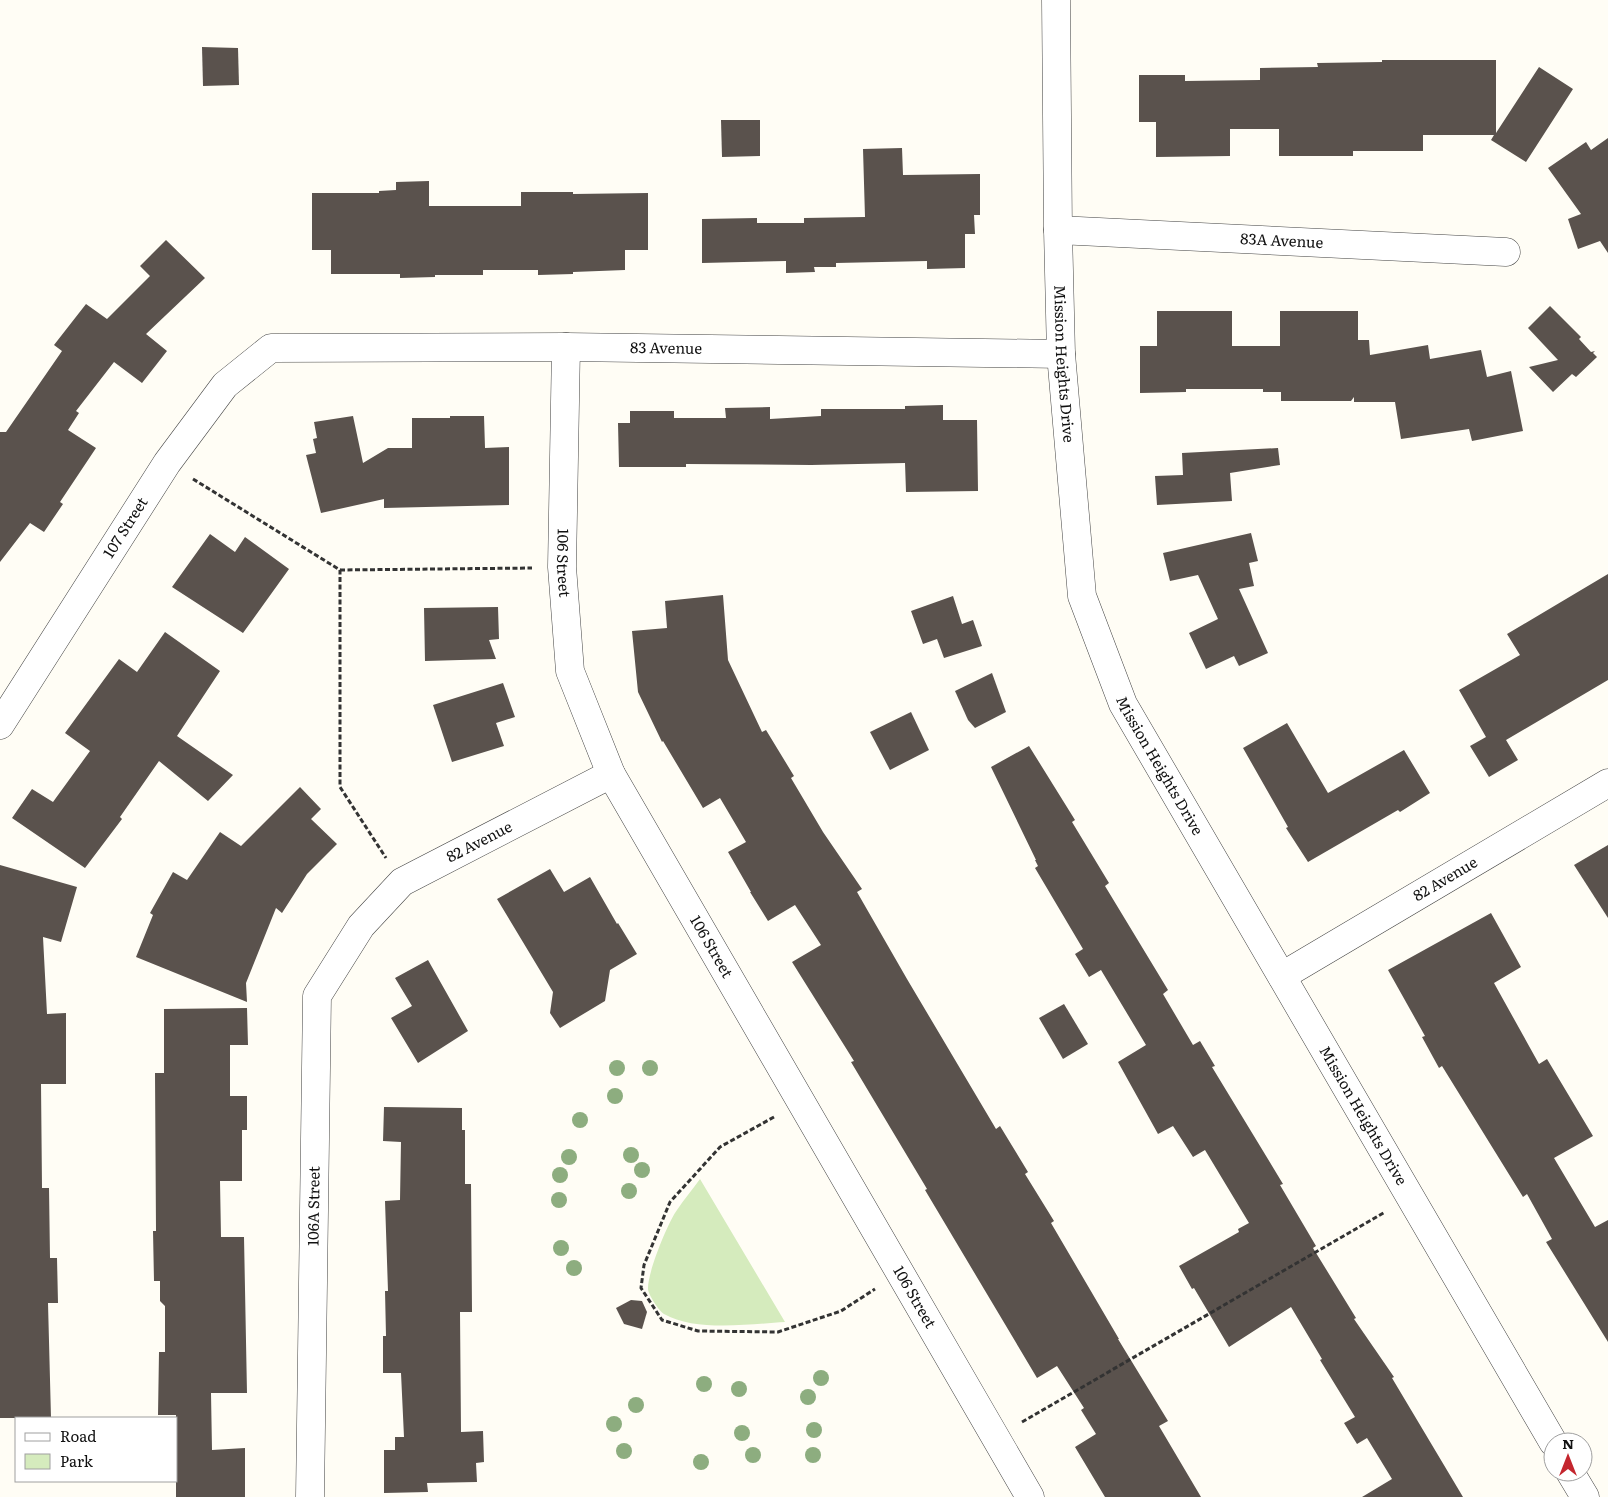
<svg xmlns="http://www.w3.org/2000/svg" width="1608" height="1497" viewBox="0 0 1608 1497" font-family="Literata,serif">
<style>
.green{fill:#d5ebbd}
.building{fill:#5a524d}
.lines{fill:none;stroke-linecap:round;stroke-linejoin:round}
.minor-casing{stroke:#444;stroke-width:29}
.tertiary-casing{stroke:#444;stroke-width:29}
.path{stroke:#333;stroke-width:3;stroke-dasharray:5 2.5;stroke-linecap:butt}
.minor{stroke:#fff;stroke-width:28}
.tertiary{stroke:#fff;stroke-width:28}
.tree{fill:#8dad7f}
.labels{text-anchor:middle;stroke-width:5;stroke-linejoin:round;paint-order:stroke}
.street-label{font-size:15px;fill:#111;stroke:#fff}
</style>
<rect width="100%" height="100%" fill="#fffdf5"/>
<path class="green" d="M700,1179L785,1322C750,1324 695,1332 664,1314C659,1311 648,1294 648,1289C647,1274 668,1222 677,1210C684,1199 693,1189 700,1179Z"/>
<g class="building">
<polygon points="202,47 238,48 239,85 203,86"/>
<polygon points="1382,60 1496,60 1496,133 1539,67 1573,89 1526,162 1491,140 1494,135 1423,135 1423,151 1353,151 1353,156 1279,156 1279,129 1230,129 1230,156 1156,157 1156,122 1139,122 1139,75 1185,75 1185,81 1260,80 1260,68 1318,67 1317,63 1382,62"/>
<polygon points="721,120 760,120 760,156 722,157"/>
<polygon points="1608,138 1608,253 1600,241 1578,249 1568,219 1581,214 1548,168 1586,142 1591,150"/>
<polygon points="902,148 903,175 980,174 980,215 974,215 975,234 965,234 965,268 927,269 927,261 836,263 836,267 814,267 815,272 786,273 786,261 702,263 702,219 757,218 757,223 804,223 804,218 865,217 863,149"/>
<polygon points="429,181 429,206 521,206 521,192 573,192 573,194 648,193 648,250 625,250 625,270 573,272 573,274 538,275 538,270 483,270 483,275 435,275 435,277 400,278 400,274 331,274 331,250 312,250 312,193 379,193 379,191 396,190 396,182"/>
<polygon points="166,240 205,278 146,334 167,351 142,383 114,362 76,411 79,413 68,430 96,448 60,502 63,504 44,532 30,523 0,562 0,432 6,432 62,351 54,345 86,304 107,319 150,276 140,266"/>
<polygon points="1550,306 1581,337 1579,339 1591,352 1595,351 1593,353 1597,357 1576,377 1572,374 1553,392 1529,367 1558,360 1528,328"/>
<polygon points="1157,311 1232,311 1232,346 1280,346 1280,311 1358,311 1358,340 1369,340 1370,355 1428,345 1430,359 1481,350 1487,377 1511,371 1523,431 1472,441 1469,429 1401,439 1395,402 1354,402 1354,397 1351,401 1281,401 1281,392 1263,392 1263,389 1186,389 1186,392 1140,393 1140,346 1157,346"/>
<polygon points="943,405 943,420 977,420 978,491 906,492 905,463 811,465 686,464 686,467 619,467 618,423 630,423 630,411 674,411 674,418 726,418 725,408 770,407 770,419 821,416 821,409 905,409 905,406"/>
<polygon points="353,416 363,463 388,448 412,448 412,418 450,418 450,416 484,416 485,448 509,447 509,505 384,508 384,499 321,513 306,455 316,453 313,439 317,438 314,422"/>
<polygon points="1278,448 1280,465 1230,473 1232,501 1157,505 1155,476 1183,475 1182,453"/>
<polygon points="1251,533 1258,561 1249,563 1254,586 1239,589 1268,653 1239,666 1234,656 1206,669 1189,633 1218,619 1198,575 1170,581 1163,553"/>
<polygon points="210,534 235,552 245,537 289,569 243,633 172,587"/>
<polygon points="1608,574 1608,680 1506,740 1518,760 1489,777 1470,746 1486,737 1459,690 1520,655 1507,634"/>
<polygon points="723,595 728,660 762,732 766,730 794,776 791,778 823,832 862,889 857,892 907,979 996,1129 1000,1126 1028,1172 1025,1174 1054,1221 1051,1223 1119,1339 1118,1339 1168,1421 1159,1426 1201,1497 1105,1497 1075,1447 1096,1434 1081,1410 1084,1408 1057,1366 1037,1378 925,1190 927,1189 851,1062 854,1061 792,962 821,945 795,905 768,921 750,892 751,892 728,852 746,842 720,798 703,808 663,741 662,742 638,692 632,631 667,628 665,601"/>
<polygon points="953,596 962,624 973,620 982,646 944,658 937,639 923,644 911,611"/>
<polygon points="498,607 499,639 489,640 496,659 425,661 424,608"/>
<polygon points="165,632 220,671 177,736 233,775 208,801 159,761 120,817 122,819 85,868 12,818 32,789 53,802 90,751 65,733 119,659 137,672"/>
<polygon points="992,673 1006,712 975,728 968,720 955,691"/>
<polygon points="503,683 515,717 496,723 504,746 452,762 433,705"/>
<polygon points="911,712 929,750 890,770 870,732"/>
<polygon points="1287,723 1328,793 1404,750 1430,793 1400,812 1398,810 1308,862 1286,828 1288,827 1243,748"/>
<polygon points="1029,746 1075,820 1072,822 1109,883 1105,886 1168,990 1163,994 1193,1045 1200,1041 1215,1066 1212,1067 1283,1184 1280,1185 1316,1246 1313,1248 1356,1318 1354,1319 1394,1377 1392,1378 1463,1497 1362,1497 1392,1479 1367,1438 1357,1444 1344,1423 1355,1417 1320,1360 1322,1359 1291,1307 1229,1347 1194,1288 1192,1289 1179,1266 1239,1232 1238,1229 1249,1223 1205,1150 1193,1157 1173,1126 1158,1134 1118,1062 1146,1045 1101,970 1089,977 1075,954 1083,949 1035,868 1038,866 1035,860 1036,860 991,767"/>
<polygon points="300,787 321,809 311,819 337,844 307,874 282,913 276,908 246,983 247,1002 136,957 153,915 150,913 173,872 187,880 220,832 241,846"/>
<polygon points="1608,845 1608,918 1574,865"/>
<polygon points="0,865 77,887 61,942 43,937 47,1014 66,1013 66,1084 41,1084 42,1188 49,1188 50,1258 57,1258 58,1303 48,1303 51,1418 0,1418"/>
<polygon points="550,869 564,892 590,877 617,924 618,923 637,954 610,970 605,1001 560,1028 550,1013 553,992 497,899"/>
<polygon points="1491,913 1521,967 1494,983 1539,1064 1547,1059 1593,1136 1554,1158 1595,1227 1608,1220 1608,1342 1546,1242 1552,1239 1527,1194 1523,1197 1442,1066 1439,1068 1422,1037 1425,1036 1388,970"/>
<polygon points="428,960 468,1031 418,1063 391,1018 412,1006 395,978"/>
<polygon points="1064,1004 1088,1044 1063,1059 1039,1018"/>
<polygon points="247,1008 248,1045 230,1045 230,1096 247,1096 247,1130 242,1130 242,1181 220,1181 221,1237 244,1237 247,1393 211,1393 212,1450 245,1448 245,1497 176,1497 176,1415 158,1415 159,1352 165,1352 165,1306 160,1301 160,1281 154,1281 153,1231 156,1231 155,1073 164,1073 164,1009"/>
<polygon points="384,1107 462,1108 462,1130 465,1130 465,1184 471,1184 472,1312 460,1312 461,1432 483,1431 484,1462 476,1463 477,1482 427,1483 428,1492 384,1493 384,1450 395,1450 395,1437 404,1437 401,1373 383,1373 383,1336 386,1336 385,1291 388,1291 385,1201 400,1200 401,1142 383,1141"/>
<polygon points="631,1300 642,1301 647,1312 642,1329 624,1324 616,1308"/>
</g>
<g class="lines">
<g class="minor-casing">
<g id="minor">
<path id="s1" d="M1058,230L1506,252"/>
<path id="s2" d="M566,347L562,567L570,671L611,774L1030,1497"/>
<path id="s3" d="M0,725L167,463L225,385L271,348L566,347L1061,354"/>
<path id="s4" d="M1282,976L1608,783"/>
<path id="s5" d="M310,1497L317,996L361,926L402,882L611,774"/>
</g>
</g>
<g class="tertiary-casing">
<g id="tertiary">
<path id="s6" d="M1056,0L1058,230L1061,354L1082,596L1123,704L1553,1442"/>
<polyline points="1570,1472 1585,1497"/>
</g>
</g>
<g class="path">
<polyline points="193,479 340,570 340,787 386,858"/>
<polyline points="340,570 532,568"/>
<polyline points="774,1117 720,1147 670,1202 644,1265 641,1288 662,1320 698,1331 778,1332 841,1311 875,1289"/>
<polyline points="1022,1422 1385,1212"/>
</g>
<use href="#minor" class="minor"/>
<use href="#tertiary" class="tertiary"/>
</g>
<g class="tree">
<circle cx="617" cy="1068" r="8"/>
<circle cx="650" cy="1068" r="8"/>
<circle cx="615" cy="1096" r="8"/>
<circle cx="580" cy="1120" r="8"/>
<circle cx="631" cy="1155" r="8"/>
<circle cx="569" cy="1157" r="8"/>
<circle cx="642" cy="1170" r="8"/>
<circle cx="560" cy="1175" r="8"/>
<circle cx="629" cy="1191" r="8"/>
<circle cx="559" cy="1200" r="8"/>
<circle cx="561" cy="1248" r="8"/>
<circle cx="574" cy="1268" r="8"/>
<circle cx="821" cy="1378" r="8"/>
<circle cx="704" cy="1384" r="8"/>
<circle cx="739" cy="1389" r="8"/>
<circle cx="808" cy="1397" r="8"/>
<circle cx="636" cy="1405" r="8"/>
<circle cx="614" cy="1424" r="8"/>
<circle cx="814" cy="1430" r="8"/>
<circle cx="742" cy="1433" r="8"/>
<circle cx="624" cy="1451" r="8"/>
<circle cx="753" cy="1455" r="8"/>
<circle cx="813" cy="1455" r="8"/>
<circle cx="701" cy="1462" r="8"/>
</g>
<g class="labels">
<g class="street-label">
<text dy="5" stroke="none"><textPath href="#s1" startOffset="224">83A Avenue</textPath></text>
<text dy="5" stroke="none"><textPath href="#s3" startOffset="862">83 Avenue</textPath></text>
<text dy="5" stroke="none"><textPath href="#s6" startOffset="364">Mission Heights Drive</textPath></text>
<text dy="5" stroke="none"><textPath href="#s3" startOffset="234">107 Street</textPath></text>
<text dy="5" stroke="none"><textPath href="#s2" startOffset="216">106 Street</textPath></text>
<text dy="5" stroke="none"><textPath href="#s6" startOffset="784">Mission Heights Drive</textPath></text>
<text dy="5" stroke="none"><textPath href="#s5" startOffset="731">82 Avenue</textPath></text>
<text dy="5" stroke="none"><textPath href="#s4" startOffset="190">82 Avenue</textPath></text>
<text dy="5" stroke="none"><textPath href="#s2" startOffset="635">106 Street</textPath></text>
<text dy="5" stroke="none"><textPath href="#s6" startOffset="1189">Mission Heights Drive</textPath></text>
<text dy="5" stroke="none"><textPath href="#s5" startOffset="291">106A Street</textPath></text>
<text dy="5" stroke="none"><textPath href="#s2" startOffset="1040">106 Street</textPath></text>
</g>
</g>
<rect x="15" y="1417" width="162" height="65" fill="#ffffff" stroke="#a0a0a0"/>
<rect x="25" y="1433" width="25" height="8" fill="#ffffff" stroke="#a0a0a0"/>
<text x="60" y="1442" font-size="15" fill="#111111">Road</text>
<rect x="25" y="1454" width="25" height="15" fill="#d5ebbd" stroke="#a0a0a0"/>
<text x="60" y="1467" font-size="15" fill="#111111">Park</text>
<g transform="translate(1568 1457)"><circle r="24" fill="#ffffff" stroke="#a0a0a0"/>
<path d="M0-4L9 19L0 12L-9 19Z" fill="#c4262e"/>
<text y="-8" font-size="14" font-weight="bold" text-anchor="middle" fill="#111111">N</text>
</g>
</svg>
